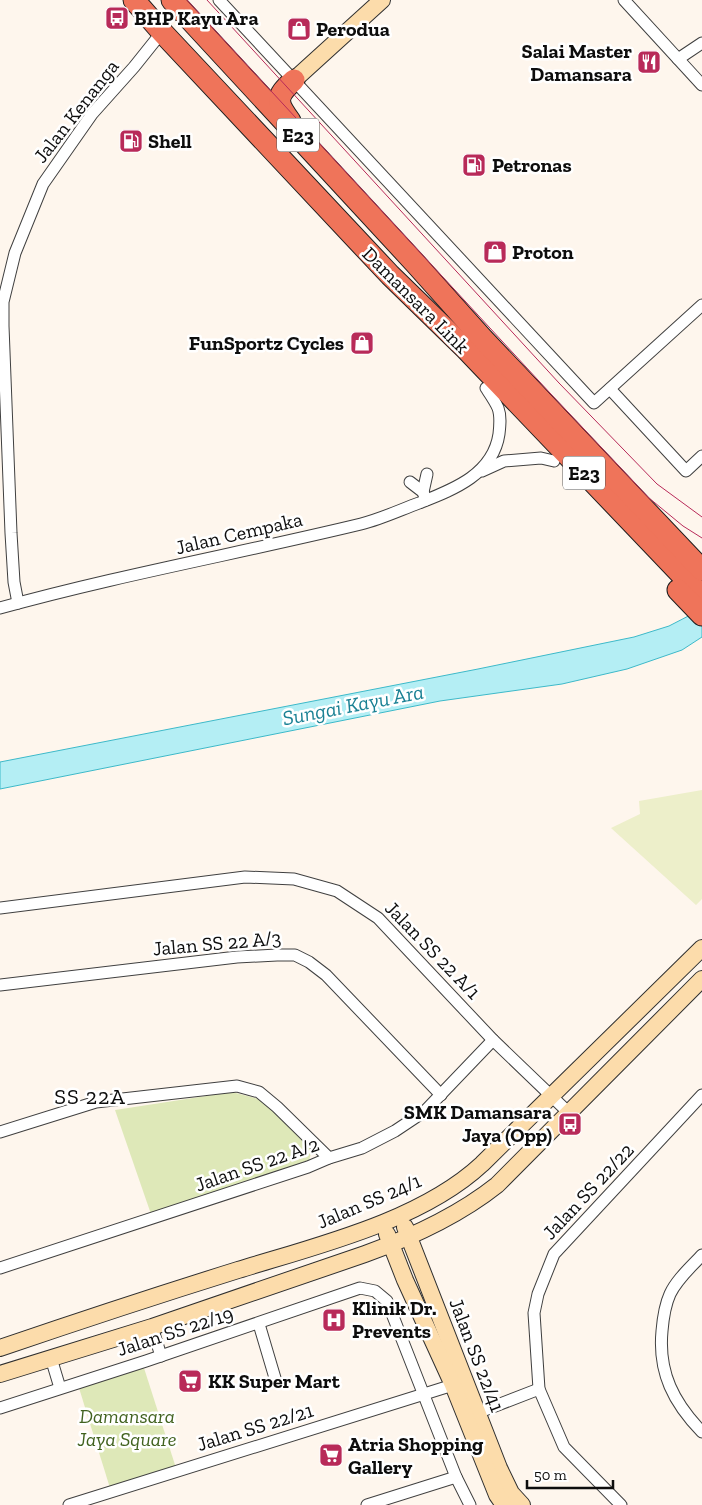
<svg xmlns="http://www.w3.org/2000/svg" width="702" height="1505" viewBox="0 0 702 1505" font-family="'Zilla Slab',serif">
<style>
.green{fill:#dee8b8}
.pitch{fill:#edefca}
.water{fill:#b4eef4;stroke:#3db9c9}
.lines{fill:none;stroke-linecap:round;stroke-linejoin:round}
.street-casing{stroke:#404040;stroke-width:13}
.secondary-casing{stroke:#2f2f2f;stroke-width:18}
.highway-casing{stroke:#1e1e1e;stroke-width:23}
.street{stroke:#fff;stroke-width:11}
.secondary{stroke:#fcdcab;stroke-width:16}
.highway{stroke:#ef745a;stroke-width:21}
.tram{stroke:#b82a59;stroke-width:1}
.labels{text-anchor:middle;stroke-width:5;stroke-linejoin:round;paint-order:stroke}
.shield{fill:#fff;stroke:#565656;stroke-width:1}
.shield-label{font-size:19px;font-weight:bold;fill:#0d0d0d}
.poi-label{font-size:20px;font-weight:bold;fill:#0d0d0d;stroke:#fff;text-anchor:start}
.street-label{font-size:20px;fill:#0d0d0d;stroke:#fff}
.park-label{font-size:20px;font-style:italic;fill:#41621f;stroke:#fff}
.water-label{font-size:21px;font-style:italic;fill:#1a8194;stroke:#fff}
.quarter-label{font-size:22px;letter-spacing:1px;fill:#0d0d0d;stroke:#fff}
</style>
<rect width="100%" height="100%" fill="#fef6ed"/>
<g class="green">
<polygon points="232,1092 259,1099 308,1139 311,1153 308,1165 152,1217 115,1110"/>
<polygon points="144,1368 176,1468 110,1488 79,1388"/>
</g>
<polygon class="pitch" points="702,790 702,899 696,905 611,828 640,814 639,801"/>
<polygon class="water" points="702,609 702,637 682,650 627,669 562,684 440,701 0,789 0,762 478,669 634,637 669,626"/>
<g class="lines">
<g class="street-casing">
<g id="street">
<polyline points="219,0 594,403 702,305"/>
<polyline points="624,0 702,85"/>
<polyline points="678,59 702,43"/>
<polyline points="610,389 686,471 702,456"/>
<polyline points="482,471 504,461 541,458 554,461"/>
<polyline points="410,482 423,492 426,500"/>
<polyline points="423,492 427,474"/>
<polyline points="18,603 14,582 11,533 3,326 3,302 15,253 43,184 92,114 134,67 162,32"/>
<path d="M0,608C119,575 241,553 361,524C381,519 400,510 419,503C452,490 493,475 499,434C500,425 501,416 498,408C495,401 490,394 486,388"/>
<polyline points="0,908 245,877 294,879 337,891 378,918 493,1040 569,1113"/>
<polyline points="0,985 237,957 277,955 295,955 309,962 326,975 441,1095"/>
<polyline points="0,1132 96,1102 237,1086 259,1092 277,1107 329,1158"/>
<path d="M702,1255C691,1267 677,1279 670,1294C665,1305 663,1319 662,1331C658,1373 674,1403 702,1432"/>
<polyline points="0,1268 308,1167 329,1158 362,1148 395,1131 425,1111 493,1040"/>
<polyline points="259,1324 275,1378"/>
<polyline points="152,1327 161,1356"/>
<polyline points="51,1358 60,1388"/>
<polyline points="0,1408 146,1361 360,1288 375,1291 387,1301 456,1477 470,1505"/>
<polyline points="477,1413 539,1389"/>
<polyline points="69,1505 453,1385"/>
<polyline points="367,1505 456,1477"/>
<polyline points="621,1505 564,1447 539,1389 534,1313 538,1294 554,1254 702,1095"/>
</g>
</g>
<g class="secondary-casing">
<g id="secondary">
<polyline points="294,80 382,0"/>
<polyline points="405,1227 499,1468 511,1493 522,1505"/>
<polyline points="387,1234 405,1280 453,1385 497,1495 504,1505"/>
<path d="M0,1348C79,1321 158,1295 238,1270C316,1246 421,1221 482,1164L702,948"/>
<path d="M0,1374L152,1327L365,1254C412,1237 458,1216 497,1185L702,979"/>
</g>
</g>
<g class="highway-casing">
<g id="highway">
<polyline points="134,0 162,32 390,275 466,349 702,596"/>
<polyline points="172,0 415,263 483,339 702,570"/>
<path d="M290,121C276,102 275,97 294,80"/>
<polyline points="678,590 702,615"/>
</g>
</g>
<use href="#street" class="street"/>
<use href="#secondary" class="secondary"/>
<use href="#highway" class="highway"/>
<g class="tram">
<polyline points="187,0 550,393 649,498 683,526 702,538"/>
<polyline points="207,0 559,383 657,484 702,517"/>
</g>
</g>
<defs>
<g id="bus-square" transform="scale(1.25)"><rect x="-9" y="-9" width="18" height="18" rx="4" fill="#b82a59" stroke="#fff"/><path d="M-5-6H5V4H4V6H2V4H-2V6H-4V4H-5ZM-3.5-4V0h7V-4ZM-3.5 1.2v1.5H-2V1.2ZM2 1.2v1.5H3.5V1.2Z" fill="#fff"/></g>
<g id="shop-square" transform="scale(1.25)"><rect x="-9" y="-9" width="18" height="18" rx="4" fill="#b82a59" stroke="#fff"/><path d="M-5-2.5h2.3a2.7 3.5 0 0 1 5.4 0H5L5.5 6h-11ZM-1.5-2.5h3a1.5 2.3 0 0 0-3 0Z" fill="#fff"/></g>
<g id="restaurant-square" transform="scale(1.25)"><rect x="-9" y="-9" width="18" height="18" rx="4" fill="#b82a59" stroke="#fff"/><path d="M-5-6h1v4h1v-4h1v4h1v-4h1v5L-1.5 .5V6h-2V.5L-5-1ZM5-6V6H3V1.5H1.5Q1.5-4 5-6Z" fill="#fff"/></g>
<g id="fuel-square" transform="scale(1.25)"><rect x="-9" y="-9" width="18" height="18" rx="4" fill="#b82a59" stroke="#fff"/><path d="M-5.5-6h7V0h2V4h1.3V-2.5L3-4.5l.8-.8L6-3V5H2.5V1h-1V6h-7ZM-4.2-4.7v3.2H.2V-4.7Z" fill="#fff"/></g>
<g id="hospital-square" transform="scale(1.25)"><rect x="-9" y="-9" width="18" height="18" rx="4" fill="#b82a59" stroke="#fff"/><path d="M-5-5h3v3.5h4V-5h3V5h-3V1.5h-4V5h-3Z" fill="#fff"/></g>
<g id="supermarket-square" transform="scale(1.25)"><rect x="-9" y="-9" width="18" height="18" rx="4" fill="#b82a59" stroke="#fff"/><path d="M-6-5.5h2.5l.6 2H6L4.5 2H-2.5L-4.4-4H-6ZM-1.5 3.2a1.3 1.3 0 1 0 .1 0ZM3 3.2a1.3 1.3 0 1 0 .1 0Z" fill="#fff"/></g>
</defs>
<g fill-rule="evenodd">
<use href="#bus-square" x="117" y="18"/>
<use href="#shop-square" x="299" y="29"/>
<use href="#restaurant-square" x="649" y="62"/>
<use href="#fuel-square" x="131" y="141"/>
<use href="#fuel-square" x="474" y="165"/>
<use href="#shop-square" x="495" y="252"/>
<use href="#shop-square" x="362" y="343"/>
<use href="#bus-square" x="570" y="1124"/>
<use href="#hospital-square" x="334" y="1320"/>
<use href="#supermarket-square" x="190" y="1381"/>
<use href="#supermarket-square" x="331" y="1455"/>
</g>
<g class="labels">
<g class="shield">
<rect x="277" y="118.5" width="42" height="33" rx="4"/>
<rect x="563" y="456.5" width="42" height="33" rx="4"/>
</g>
<g class="shield-label">
<text x="298" y="142">E23</text>
<text x="584" y="480">E23</text>
</g>
<g class="poi-label">
<text x="134" y="25">BHP Kayu Ara</text>
<text x="316" y="36">Perodua</text>
<text x="632" y="58" text-anchor="end">Salai Master<tspan x="632" dy="23">Damansara</tspan></text>
<text x="148" y="148">Shell</text>
<text x="492" y="172">Petronas</text>
<text x="512" y="259">Proton</text>
<text x="344" y="350" text-anchor="end">FunSportz Cycles</text>
<text x="552" y="1119" text-anchor="end">SMK Damansara<tspan x="552" dy="23">Jaya (Opp)</tspan></text>
<text x="352" y="1315">Klinik Dr.<tspan x="352" dy="23">Prevents</tspan></text>
<text x="208" y="1388">KK Super Mart</text>
<text x="348" y="1451">Atria Shopping<tspan x="348" dy="23">Gallery</tspan></text>
</g>
<g class="street-label">
<text transform="translate(76 111) rotate(-52)" y="7">Jalan Kenanga</text>
<text transform="translate(416 300) rotate(45)" y="7">Damansara Link</text>
<text transform="translate(239 533) rotate(-13)" y="7">Jalan Cempaka</text>
<text transform="translate(217 943) rotate(-5)" y="7">Jalan SS 22 A/3</text>
<text transform="translate(433 950) rotate(46)" y="7">Jalan SS 22 A/1</text>
<text transform="translate(257 1164) rotate(-19)" y="7">Jalan SS 22 A/2</text>
<text transform="translate(588 1191) rotate(-47)" y="7">Jalan SS 22/22</text>
<text transform="translate(369 1201) rotate(-23)" y="7">Jalan SS 24/1</text>
<text transform="translate(175 1331) rotate(-18)" y="7">Jalan SS 22/19</text>
<text transform="translate(477 1355) rotate(69)" y="7">Jalan SS 22/41</text>
<text transform="translate(255 1427) rotate(-17)" y="7">Jalan SS 22/21</text>
</g>
<g class="park-label">
<text x="127" y="1423">Damansara<tspan x="127" dy="23">Jaya Square</tspan></text>
</g>
<g class="water-label">
<text transform="translate(353 705) rotate(-11)" y="7">Sungai Kayu Ara</text>
</g>
<g class="quarter-label">
<text x="90" y="1104">SS 22A</text>
</g>
</g>
<path d="M527 1480v8h86v-8" fill="none" stroke="#0d0d0d" stroke-width="2.5"/>
<text x="534" y="1480" font-size="15" fill="#0d0d0d" stroke="#ffffff" stroke-width="4" paint-order="stroke">50 m</text>
</svg>
